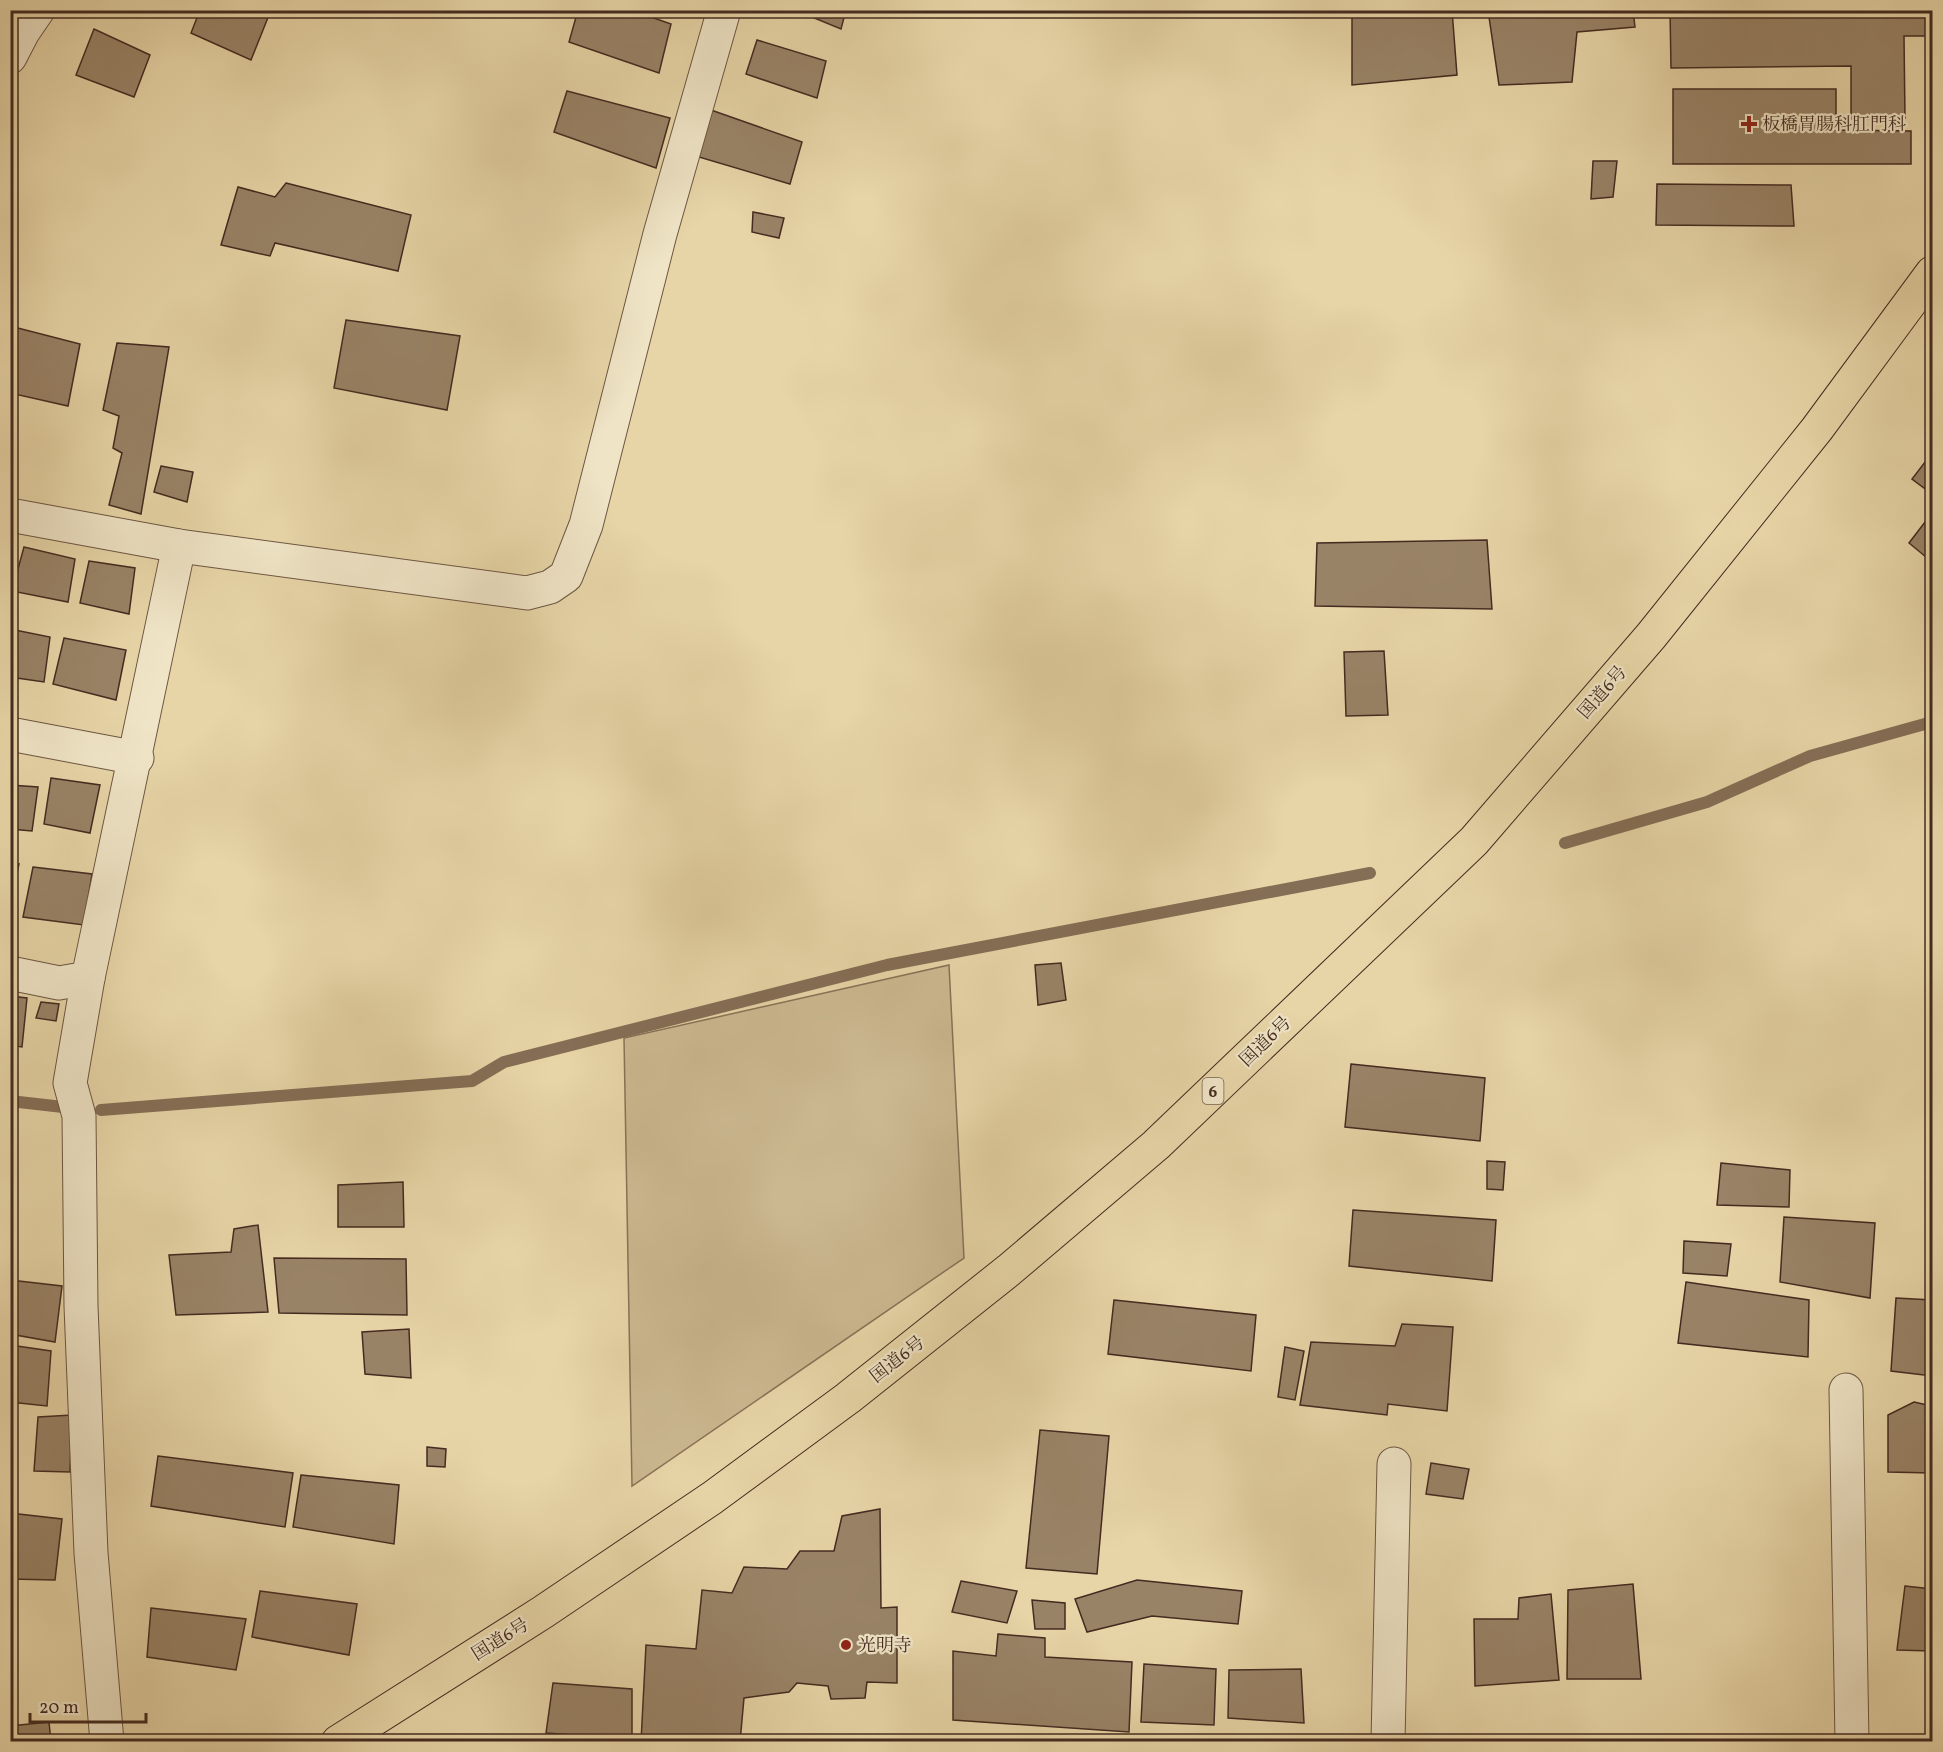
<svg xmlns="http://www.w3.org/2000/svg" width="1943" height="1752" viewBox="0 0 1943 1752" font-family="Vollkorn,'Noto Serif JP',serif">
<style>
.green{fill:#cbb890;stroke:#887258;stroke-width:1.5}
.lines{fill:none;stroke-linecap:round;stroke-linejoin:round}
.stream{stroke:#856e56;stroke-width:12}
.building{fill:#998367;stroke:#442b21;stroke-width:1.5}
.minor-casing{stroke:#6d5642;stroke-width:35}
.trunk-casing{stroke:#442b21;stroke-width:35}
.minor{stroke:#efe4c6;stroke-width:33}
.trunk{stroke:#e7d5a7;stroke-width:33}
.poi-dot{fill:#8f2418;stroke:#efe4c6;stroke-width:2}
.labels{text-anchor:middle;stroke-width:4.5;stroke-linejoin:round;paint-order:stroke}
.shield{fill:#efe4c6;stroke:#776252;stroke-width:1.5}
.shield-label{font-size:16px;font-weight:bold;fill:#442b21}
.poi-label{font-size:18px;fill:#442b21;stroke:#efe4c6;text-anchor:start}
.street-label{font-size:18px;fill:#442b21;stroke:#efe4c6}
</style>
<rect width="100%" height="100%" fill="#e7d5a7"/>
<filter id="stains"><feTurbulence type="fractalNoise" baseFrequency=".00333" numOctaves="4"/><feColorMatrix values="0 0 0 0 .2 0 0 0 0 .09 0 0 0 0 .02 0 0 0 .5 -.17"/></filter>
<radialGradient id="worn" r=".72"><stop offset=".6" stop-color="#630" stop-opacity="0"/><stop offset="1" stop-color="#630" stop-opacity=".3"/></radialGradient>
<polygon class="green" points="949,965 964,1258 632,1486 624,1038"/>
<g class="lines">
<g class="stream">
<polyline points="1565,843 1707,802 1810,756 1932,722"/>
<polyline points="10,1101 63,1107"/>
<polyline points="101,1110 472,1081 504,1062 887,965 1370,873"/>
</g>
</g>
<g class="building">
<polygon points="200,10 271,10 251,60 191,33"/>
<polygon points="578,10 631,10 671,24 659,73 569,42"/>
<polygon points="795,10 846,10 841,29"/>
<polygon points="1390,10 1452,10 1457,75 1352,85 1352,15"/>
<polygon points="1488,10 1633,10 1635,27 1577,32 1572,82 1499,85"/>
<polygon points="1670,10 1928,10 1928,36 1904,36 1905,118 1851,119 1851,66 1671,68"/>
<polygon points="94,29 150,55 134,97 76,75"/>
<polygon points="757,40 826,61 817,98 746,74"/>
<polygon points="1673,89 1836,89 1836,130 1911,131 1911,164 1673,164"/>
<polygon points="567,91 670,118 656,168 554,132"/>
<polygon points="711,110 802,142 790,184 699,157"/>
<polygon points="1593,161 1617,161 1613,197 1591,199"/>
<polygon points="286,183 411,215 398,271 275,243 270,256 221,245 238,187 275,197"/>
<polygon points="1657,184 1791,185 1794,226 1656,225"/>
<polygon points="753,212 784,218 779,238 752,232"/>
<polygon points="346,320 460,336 447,410 334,388"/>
<polygon points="10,326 80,344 68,406 10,393"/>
<polygon points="117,343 169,347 141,514 109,505 122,453 113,448 119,416 103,410"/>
<polygon points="1932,453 1932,494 1912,479"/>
<polygon points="161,466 193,472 187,502 154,492"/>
<polygon points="1932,513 1932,562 1909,543"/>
<polygon points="1487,540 1492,609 1315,606 1317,543"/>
<polygon points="24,547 75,559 68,602 12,591"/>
<polygon points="89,561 135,568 129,614 80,603"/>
<polygon points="10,629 50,637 44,682 10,677"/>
<polygon points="64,638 126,650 116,700 53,684"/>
<polygon points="1384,651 1388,715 1346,716 1344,652"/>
<polygon points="51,778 100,785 90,833 44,824"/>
<polygon points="10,785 38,787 32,831 10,829"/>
<polygon points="10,863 19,864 10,903"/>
<polygon points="33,867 92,874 84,925 23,917"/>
<polygon points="1061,963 1066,1000 1038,1005 1035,965"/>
<polygon points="10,996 27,998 22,1047 10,1045"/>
<polygon points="41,1002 59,1004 56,1021 36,1018"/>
<polygon points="1351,1064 1485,1078 1480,1141 1345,1127"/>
<polygon points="1487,1161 1505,1162 1503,1190 1487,1189"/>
<polygon points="1721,1163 1790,1170 1789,1207 1717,1205"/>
<polygon points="403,1182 404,1227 338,1227 338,1185"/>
<polygon points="1353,1210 1496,1220 1492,1281 1349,1266"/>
<polygon points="1784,1217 1875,1223 1870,1298 1780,1282"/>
<polygon points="258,1225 268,1312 176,1315 169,1255 231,1252 234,1229"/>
<polygon points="1684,1241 1731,1244 1727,1276 1683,1273"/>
<polygon points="274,1258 406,1259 407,1315 279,1313"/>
<polygon points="10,1280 62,1286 55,1342 10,1334"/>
<polygon points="1686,1282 1809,1300 1808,1357 1678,1343"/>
<polygon points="1896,1298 1932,1300 1932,1376 1891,1371"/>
<polygon points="1114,1300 1256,1315 1251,1371 1108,1354"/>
<polygon points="1402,1324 1453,1327 1447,1411 1388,1404 1387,1415 1300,1405 1311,1342 1395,1346"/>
<polygon points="409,1329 411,1378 365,1374 362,1332"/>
<polygon points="10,1345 51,1351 47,1406 10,1402"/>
<polygon points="1285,1347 1304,1351 1295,1400 1278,1397"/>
<polygon points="1914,1402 1932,1406 1932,1473 1888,1472 1888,1415"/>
<polygon points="72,1415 70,1472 34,1471 38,1417"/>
<polygon points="1040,1430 1109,1436 1097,1574 1026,1568"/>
<polygon points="427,1447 446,1449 445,1467 427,1466"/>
<polygon points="158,1456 293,1473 285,1527 151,1506"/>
<polygon points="1431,1463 1469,1469 1463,1499 1426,1494"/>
<polygon points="301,1475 399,1485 394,1544 293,1527"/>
<polygon points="880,1509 881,1608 897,1607 897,1683 867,1682 865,1698 831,1699 828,1686 797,1683 789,1692 744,1698 740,1742 641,1742 646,1645 696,1649 702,1590 732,1593 744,1567 787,1569 800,1551 834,1551 842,1516"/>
<polygon points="10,1513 62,1519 55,1580 10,1579"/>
<polygon points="1137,1580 1242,1591 1238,1624 1152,1616 1087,1632 1075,1599"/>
<polygon points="961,1581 1017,1591 1007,1623 952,1612"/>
<polygon points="1633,1584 1641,1679 1567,1679 1568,1590"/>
<polygon points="1905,1586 1932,1589 1932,1651 1897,1650"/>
<polygon points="260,1591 357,1604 349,1655 252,1637"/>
<polygon points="1551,1594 1559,1680 1475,1686 1474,1619 1518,1619 1519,1598"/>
<polygon points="1032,1600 1065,1603 1065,1629 1035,1629"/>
<polygon points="151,1608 246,1619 236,1670 147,1657"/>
<polygon points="998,1634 1045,1638 1045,1657 1132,1662 1129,1732 953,1720 953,1651 996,1656"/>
<polygon points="1144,1664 1216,1669 1214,1725 1141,1722"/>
<polygon points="1301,1669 1304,1723 1228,1718 1229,1670"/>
<polygon points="553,1683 632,1689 632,1739 546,1733"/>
<polygon points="49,1722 51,1742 10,1742 10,1726"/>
<polygon points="1100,1736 1130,1738 1130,1742 1100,1742"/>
</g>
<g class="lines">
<g class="minor-casing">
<g id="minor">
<polyline points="10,57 23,32 38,10"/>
<polyline points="10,515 179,546 527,593 550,587 566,576 586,525 660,234 724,10"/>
<polyline points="10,734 137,758"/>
<polyline points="10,973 59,983 88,978 179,546"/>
<polyline points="88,978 70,1083 79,1116 81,1306 91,1553 107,1742"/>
<polyline points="1846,1390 1852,1742"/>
<polyline points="1388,1742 1394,1464"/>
</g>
</g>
<g class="trunk-casing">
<polyline id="trunk" points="338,1742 543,1612 712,1498 848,1398 1009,1270 1156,1145 1474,841 1651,636 1817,429 1932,273"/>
</g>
<use href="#minor" class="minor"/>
<use href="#trunk" class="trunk"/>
</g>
<g class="poi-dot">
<path d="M1746 115h6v6h6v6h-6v6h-6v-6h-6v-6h6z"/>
<circle cx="846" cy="1645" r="6"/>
</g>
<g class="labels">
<rect class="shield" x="1202.5" y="1078" width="21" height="26" rx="4.5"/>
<g class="shield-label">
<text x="1213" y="1097">6</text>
</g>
<g class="poi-label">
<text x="1762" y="130">板橋胃腸科肛門科</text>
<text x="858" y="1651">光明寺</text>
</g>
<g class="street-label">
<text transform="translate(1602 692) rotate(-49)" y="6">国道6号</text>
<text transform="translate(1265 1041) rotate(-44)" y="6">国道6号</text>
<text transform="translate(897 1359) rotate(-38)" y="6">国道6号</text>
<text transform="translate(500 1639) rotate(-32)" y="6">国道6号</text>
</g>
</g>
<rect width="1943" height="1752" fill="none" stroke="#e7d5a7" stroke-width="36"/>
<rect x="12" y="12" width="1919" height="1728" fill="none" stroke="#442b21" stroke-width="3"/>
<rect x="18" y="18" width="1907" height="1716" fill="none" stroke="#442b21" stroke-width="1.5"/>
<path d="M30 1713v9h116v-9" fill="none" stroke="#442b21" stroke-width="3"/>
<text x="39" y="1713" font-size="18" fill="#442b21" stroke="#efe4c6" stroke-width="4.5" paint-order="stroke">20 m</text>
<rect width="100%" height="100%" filter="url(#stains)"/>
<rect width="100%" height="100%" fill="url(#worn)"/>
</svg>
